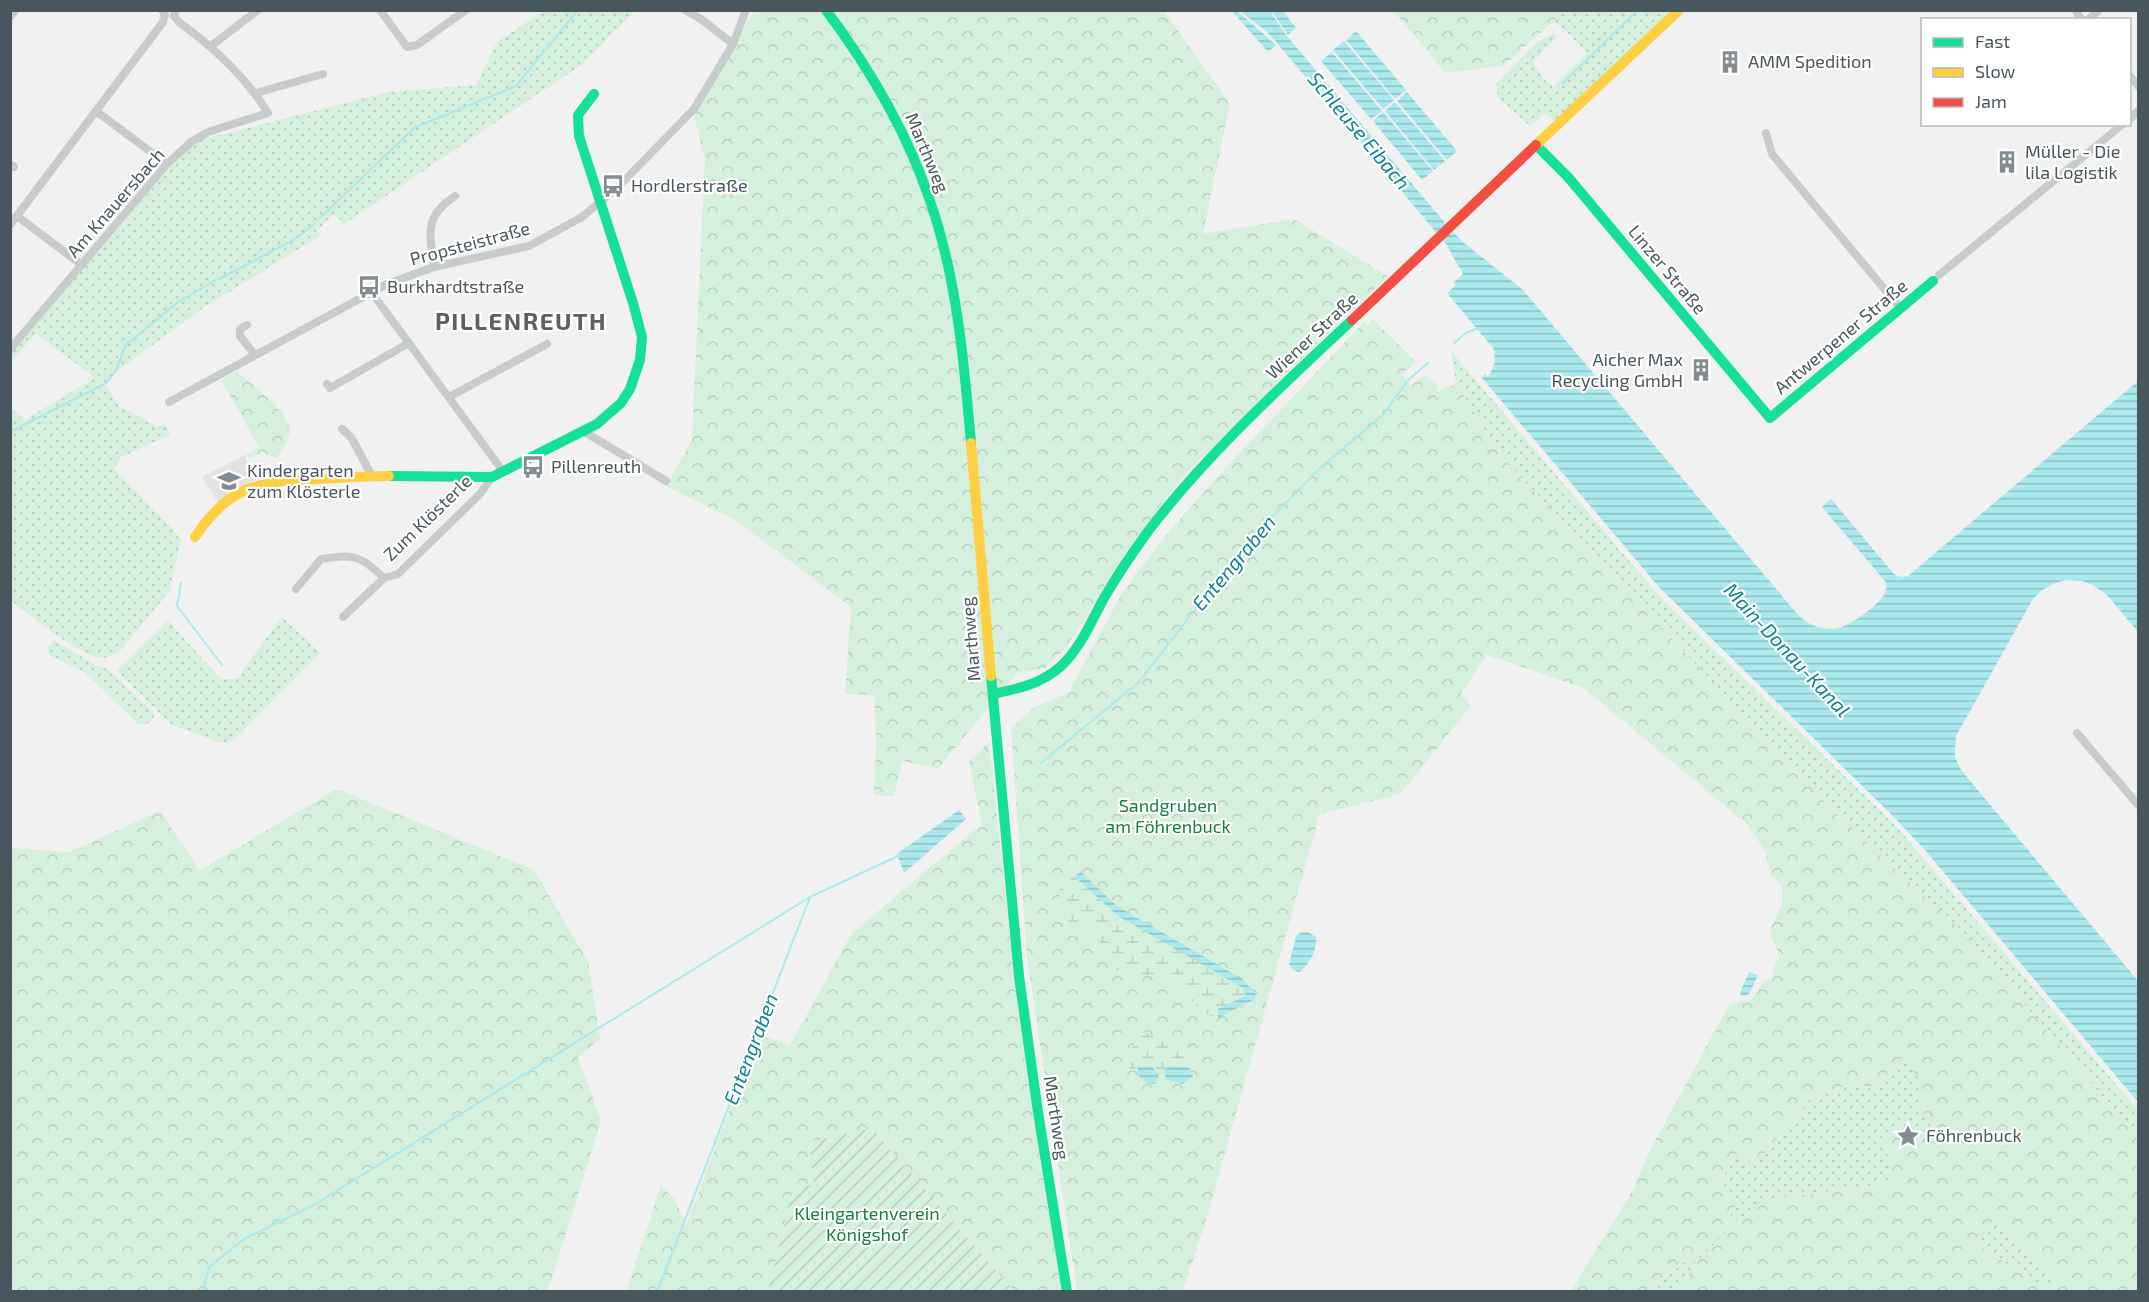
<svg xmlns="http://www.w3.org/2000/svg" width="2149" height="1302" viewBox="0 0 2149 1302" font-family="'Exo 2',sans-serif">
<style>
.education{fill:#e3e2e3}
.grass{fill:url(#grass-dots)}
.forest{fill:url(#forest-crowns);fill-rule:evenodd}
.wetland{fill:url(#wetland-marsh)}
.garden{fill:url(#garden-furrows)}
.water{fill:url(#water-rules)}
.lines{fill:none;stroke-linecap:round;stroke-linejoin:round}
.stream{stroke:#aae9ee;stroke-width:2}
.street{stroke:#c8cbcc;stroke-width:8}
.fast{stroke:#16e098;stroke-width:10}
.slow{stroke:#ffcf43;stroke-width:10}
.jam{stroke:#f24e42;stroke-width:10}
.labels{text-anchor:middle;stroke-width:4.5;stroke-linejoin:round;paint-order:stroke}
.poi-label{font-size:18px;fill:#48565d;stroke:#fff;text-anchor:start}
.street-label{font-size:18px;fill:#48565d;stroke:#fff}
.park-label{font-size:18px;fill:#177f3d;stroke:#fff}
.water-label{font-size:20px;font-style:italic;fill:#0e838c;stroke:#fff}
.district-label{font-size:24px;font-weight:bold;letter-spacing:1.5px;fill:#5c6165;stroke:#fff}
</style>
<defs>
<pattern id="grass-dots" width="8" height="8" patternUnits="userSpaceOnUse" patternTransform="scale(1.5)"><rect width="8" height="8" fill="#d5f0dc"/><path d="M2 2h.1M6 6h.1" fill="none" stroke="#b8d0bf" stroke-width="1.8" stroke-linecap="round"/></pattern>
<pattern id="forest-crowns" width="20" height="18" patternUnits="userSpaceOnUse" patternTransform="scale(1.5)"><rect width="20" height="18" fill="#d5f0dc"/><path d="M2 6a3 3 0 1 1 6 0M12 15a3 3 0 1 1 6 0" fill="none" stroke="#b8d0bf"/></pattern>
<pattern id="wetland-marsh" width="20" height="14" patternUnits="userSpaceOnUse" patternTransform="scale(1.5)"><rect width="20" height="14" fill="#d5f0dc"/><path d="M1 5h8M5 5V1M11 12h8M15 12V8" fill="none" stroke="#b8d0bf"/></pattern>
<pattern id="garden-furrows" width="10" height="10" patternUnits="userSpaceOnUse" patternTransform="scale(1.5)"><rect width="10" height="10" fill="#d5f0dc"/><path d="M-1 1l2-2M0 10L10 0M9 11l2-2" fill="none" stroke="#b8d0bf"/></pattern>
<pattern id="water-rules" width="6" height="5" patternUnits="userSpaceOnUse" patternTransform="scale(1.5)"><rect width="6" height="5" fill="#aae9ee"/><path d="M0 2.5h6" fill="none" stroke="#8cc0c4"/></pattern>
</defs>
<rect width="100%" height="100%" fill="#f1f1f1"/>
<polygon class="education" points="245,455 255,484 219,504 202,477"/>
<g class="grass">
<path d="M544,11H635L583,64L344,224L334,214L318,230L320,236L203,308L116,372L106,385L118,405L157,427L165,424L170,435L121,457L114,469L171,527L181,540L169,592L120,651C112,656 107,659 98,657C80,655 26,613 11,600L10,407L24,420L95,378L36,334L11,361V353L192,142L389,92L476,85L497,42Z"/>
<polygon points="1565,11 1671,11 1555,121 1545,113 1530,126 1498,98 1496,84 1536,43 1554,33 1557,37 1533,62 1542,77 1553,87 1587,53 1567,32 1553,21"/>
<polygon points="1451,351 1659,596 1896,826 2138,1110 2138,1138 1962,931 1828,806 1501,456 1456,384"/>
<polygon points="282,617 320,653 234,740 221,743 172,725 117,671 168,621 221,679 237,679"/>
<polygon points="54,640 95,665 108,669 155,714 150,723 139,725 87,674 48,654 47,648"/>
<polygon points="1902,1058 1919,1078 1919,1101 1932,1128 1916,1138 1891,1183 1764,1200 1694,1264 1685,1281 1675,1291 1645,1292 1709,1243 1721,1181 1735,1154 1755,1164 1809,1100 1842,1087 1878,1086"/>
<polygon points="1993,1219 2055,1276 2046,1288 1971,1240"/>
</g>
<g class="forest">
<polygon points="754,11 1164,11 1230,104 1203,234 1294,219 1388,276 1274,385 1180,480 1128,549 1066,648 1045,668 1017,673 938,769 903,761 894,796 874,795 876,743 874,695 845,694 851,607 737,521 666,486 692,440 705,159 694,116"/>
<polygon points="1391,11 1565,11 1503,66 1445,73 1402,20"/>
<path d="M1373,319L1416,362L1402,374L1410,386L1426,375L1439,386L1437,391L1456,384L1501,456L1828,806L1962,931L2138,1138V1291H1675L1685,1281L1694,1265L1735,1222L1764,1200L1891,1183L1886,1143L1900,1128L1916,1138L1932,1128L1919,1101V1078L1902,1058L1878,1086L1842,1087L1809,1100L1755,1164L1735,1154L1721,1180L1737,1202L1728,1223L1709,1243L1645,1291H1571L1634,1188C1635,1180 1639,1176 1642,1169C1647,1155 1654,1142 1662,1128L1666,1124L1667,1119L1729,1005L1752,1000L1763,982L1772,978L1776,961L1779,959C1777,945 1773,943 1769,931L1782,905L1783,893L1780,884L1771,875L1765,851L1747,824L1584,688L1487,655L1461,694L1471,706L1400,794L1321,814L1327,788L1205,1224L1183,1290L1077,1291L1027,957L1011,729L1033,708L1068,693L1121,595L1161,541L1218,476L1364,322L1367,326ZM1994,1220L2055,1276L2046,1288L1972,1241Z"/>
<path d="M236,372C250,382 292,414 290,433C289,441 281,450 277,458L262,453L248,458L246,455L259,447L221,380Z"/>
<polygon points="989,742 1008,920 1062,1291 1014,1291 872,1128 814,1185 768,1291 626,1292 661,1185 675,1200 686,1226 758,1034 790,1045 852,933 982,824 969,762"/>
<polygon points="337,789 534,870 588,961 600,1039 578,1057 601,1121 548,1291 11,1291 11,848 69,852 160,811 200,870"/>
</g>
<g class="wetland">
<polygon points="1074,876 1118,916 1243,988 1246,996 1218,1009 1218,1018 1207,1014 1189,999 1173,980 1116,970 1089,925 1074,938 1058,891"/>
<polygon points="1142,1032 1192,1051 1188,1067 1171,1066 1164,1070 1166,1079 1151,1066 1138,1067 1131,1071 1125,1058"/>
</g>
<polygon class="garden" points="872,1128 1014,1291 768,1291 793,1188 814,1185 809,1142"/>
<g class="water">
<polygon points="1232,11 1237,11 1276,45 1268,52"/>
<path d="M1240,11H1270L1286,35L1451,230L1464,243L1523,290L1799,616C1810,626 1823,631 1838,628C1850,626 1884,602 1886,590C1887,586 1886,585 1885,581L1822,507L1831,499L1894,574L1900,577L1908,576L2138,381V632L2107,595L2093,585L2082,581L2066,580L2055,583L2041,591L2033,599L1956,736L1955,757L1961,770L2138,981V1102L1924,849L1892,815L1659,587L1482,378L1485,374L1488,377C1495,368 1496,359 1493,348L1447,293L1456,285L1454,282L1463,274L1446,244L1277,43L1266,31Z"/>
<polygon points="1272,11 1283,11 1296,28 1288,35"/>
<polygon points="1356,31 1406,90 1395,99 1346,40"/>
<polygon points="1344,41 1394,100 1383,109 1333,50"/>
<polygon points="1332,52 1382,111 1371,119 1321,61"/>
<polygon points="1407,92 1457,151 1447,160 1397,101"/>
<polygon points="1395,102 1445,161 1434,170 1385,111"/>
<polygon points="1383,112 1433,171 1422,180 1373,121"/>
<polygon points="959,810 966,819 904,873 897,854"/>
<polygon points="1081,872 1117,906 1242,979 1256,994 1255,999 1218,1018 1218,1009 1245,996 1243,988 1118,916 1074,876"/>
<path d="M1301,932H1308L1316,937C1318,949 1309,965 1299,972L1293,970L1289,965L1296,936Z"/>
<polygon points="1749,972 1758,975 1749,994 1742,996 1740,993"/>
<polygon points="1151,1066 1159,1075 1155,1084 1147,1083 1138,1075 1138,1067"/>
<polygon points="1171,1066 1188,1067 1193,1076 1183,1084 1166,1079 1164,1070"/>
</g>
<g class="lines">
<g class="stream">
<polyline points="1563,83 1638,10"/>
<polyline points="320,218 414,128 516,86 578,10"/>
<polyline points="219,279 295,239 314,224"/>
<polyline points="1454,343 1466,333 1478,328"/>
<polyline points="10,432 106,383 115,372 126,345 178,302 216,280"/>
<polyline points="181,583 177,606 222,665"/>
<polyline points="1041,763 1139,682 1244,546 1319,469 1384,414 1408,380 1428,363"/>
<polyline points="203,1292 209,1267 244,1239 314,1205 810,897"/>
<polyline points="657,1292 810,897 898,856"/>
</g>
<g class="street">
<polyline points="380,10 407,47 417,45 466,10"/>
<polyline points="685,10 701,19 733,44"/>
<polyline points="2075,10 2082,20"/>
<polyline points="10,17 16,10"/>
<polyline points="2088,20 2099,10"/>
<polyline points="211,46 258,10"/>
<polyline points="2130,76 2138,86"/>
<polyline points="256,93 323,74"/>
<polyline points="96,111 167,164"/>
<polyline points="2130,119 2138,111"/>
<polyline points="1766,133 1772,154 1901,309"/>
<polyline points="10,164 14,167"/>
<polyline points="17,216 82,265"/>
<polyline points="10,225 163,22 165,15 162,10"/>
<path d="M434,267C430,234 423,217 455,196"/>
<polyline points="1939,275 2123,124"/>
<polyline points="372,293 502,470"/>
<polyline points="247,325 240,329 240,336 255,355"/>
<path d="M10,349L167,164L191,142L208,132L268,113C245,76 214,48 179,22L174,16L175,10"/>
<polyline points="327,384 330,388 409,343"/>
<polyline points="449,397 547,344"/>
<polyline points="169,402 387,284 434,267 529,246 582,217 618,187 694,109 733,44 746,10"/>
<polyline points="342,429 351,437 372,476"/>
<polyline points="583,431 666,481"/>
<path d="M296,589L321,559C355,554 359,555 384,578"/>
<polyline points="343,617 384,578 398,574 480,494 492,477"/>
<polyline points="2077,733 2138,805"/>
</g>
<g class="fast">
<path d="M826,10C870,69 907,131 930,201C957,278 964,362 971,443"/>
<polyline points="1536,145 1568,177 1770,418 1933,281"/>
<polyline points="389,476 492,477 597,424 621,403 630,389 640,360 642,337 633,303 579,136 578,115 594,94"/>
<polyline points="991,676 1019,976 1038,1112 1067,1292"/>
<path d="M993,694C1017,689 1041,684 1060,667C1080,649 1091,622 1104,598C1118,574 1133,552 1149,530C1209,452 1282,386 1352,320"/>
</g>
<g class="slow">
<polyline points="1536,145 1679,10"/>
<polyline points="971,443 991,676"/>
<path d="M195,537C231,484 258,482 319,479C342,478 365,476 389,476"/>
</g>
<polyline class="jam" points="1352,320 1536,145"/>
</g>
<defs>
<g id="building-bare" transform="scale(1.8)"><path d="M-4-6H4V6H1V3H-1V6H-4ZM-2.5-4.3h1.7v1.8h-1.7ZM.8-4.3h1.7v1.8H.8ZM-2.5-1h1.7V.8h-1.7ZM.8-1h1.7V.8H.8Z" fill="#838c91" stroke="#fff" stroke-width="2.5" paint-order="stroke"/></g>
<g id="bus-bare" transform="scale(1.8)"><path d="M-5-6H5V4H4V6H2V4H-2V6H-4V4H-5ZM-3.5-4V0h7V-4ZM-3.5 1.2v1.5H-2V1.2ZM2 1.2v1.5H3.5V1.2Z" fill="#838c91" stroke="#fff" stroke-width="2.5" paint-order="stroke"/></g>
<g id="school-bare" transform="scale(1.8)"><path d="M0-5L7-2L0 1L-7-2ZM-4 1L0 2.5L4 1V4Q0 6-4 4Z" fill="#838c91" stroke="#fff" stroke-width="2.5" paint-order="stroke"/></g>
<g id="sight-bare" transform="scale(1.8)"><path d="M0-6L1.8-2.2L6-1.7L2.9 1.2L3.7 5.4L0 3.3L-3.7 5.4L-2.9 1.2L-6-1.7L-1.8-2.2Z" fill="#838c91" stroke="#fff" stroke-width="2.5" paint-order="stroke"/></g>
</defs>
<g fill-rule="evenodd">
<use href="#building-bare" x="1730" y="62"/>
<use href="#building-bare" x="2007" y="162"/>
<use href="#bus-bare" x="613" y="186"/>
<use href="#bus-bare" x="369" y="287"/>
<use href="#building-bare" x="1701" y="370"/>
<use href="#bus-bare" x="533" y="467"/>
<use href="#school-bare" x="229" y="481"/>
<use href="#sight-bare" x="1908" y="1136"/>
</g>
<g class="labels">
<g class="poi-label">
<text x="1748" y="68">AMM Spedition</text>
<text x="2025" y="158">Müller - Die<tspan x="2025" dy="21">lila Logistik</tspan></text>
<text x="631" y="192">Hordlerstraße</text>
<text x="387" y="293">Burkhardtstraße</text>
<text x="1683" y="366" text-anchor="end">Aicher Max<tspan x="1683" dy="21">Recycling GmbH</tspan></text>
<text x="551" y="473">Pillenreuth</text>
<text x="247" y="477">Kindergarten<tspan x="247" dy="21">zum Klösterle</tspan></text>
<text x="1926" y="1142">Föhrenbuck</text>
</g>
<g class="street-label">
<text transform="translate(927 153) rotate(67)" y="6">Marthweg</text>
<text transform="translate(116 203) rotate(-49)" y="6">Am Knauersbach</text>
<text transform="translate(470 244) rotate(-15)" y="6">Propsteistraße</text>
<text transform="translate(1667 270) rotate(50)" y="6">Linzer Straße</text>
<text transform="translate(1312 336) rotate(-43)" y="6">Wiener Straße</text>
<text transform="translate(1841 337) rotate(-40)" y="6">Antwerpener Straße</text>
<text transform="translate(428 518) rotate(-44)" y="6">Zum Klösterle</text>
<text transform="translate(971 639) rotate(-95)" y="6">Marthweg</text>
<text transform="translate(1056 1118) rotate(81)" y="6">Marthweg</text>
</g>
<g class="park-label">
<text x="1168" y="812">Sandgruben<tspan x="1168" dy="21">am Föhrenbuck</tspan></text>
<text x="867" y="1220">Kleingartenverein<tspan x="867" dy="21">Königshof</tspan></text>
</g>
<g class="water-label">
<text transform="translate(1359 131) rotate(50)" y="7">Schleuse Eibach</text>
<text transform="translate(1234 563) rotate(-50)" y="7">Entengraben</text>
<text transform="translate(1787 650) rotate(47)" y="7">Main-Donau-Kanal</text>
<text transform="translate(751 1049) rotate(-69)" y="7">Entengraben</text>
</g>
<g class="district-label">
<text x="521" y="330">PILLENREUTH</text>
</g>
</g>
<rect width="2149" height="1302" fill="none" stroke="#48565d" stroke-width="24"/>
<rect x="1921" y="18" width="210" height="108" fill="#ffffff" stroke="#b6bbbe" stroke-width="1.5"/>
<rect x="1933" y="38" width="30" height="9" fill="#16e098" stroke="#b6bbbe" stroke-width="1.5"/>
<text x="1975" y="48" font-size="18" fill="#48565d">Fast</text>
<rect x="1933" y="68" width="30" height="9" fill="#ffcf43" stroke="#b6bbbe" stroke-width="1.5"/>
<text x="1975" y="78" font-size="18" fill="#48565d">Slow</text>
<rect x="1933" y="98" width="30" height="9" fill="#f24e42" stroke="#b6bbbe" stroke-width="1.5"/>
<text x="1975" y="108" font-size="18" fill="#48565d">Jam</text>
</svg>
